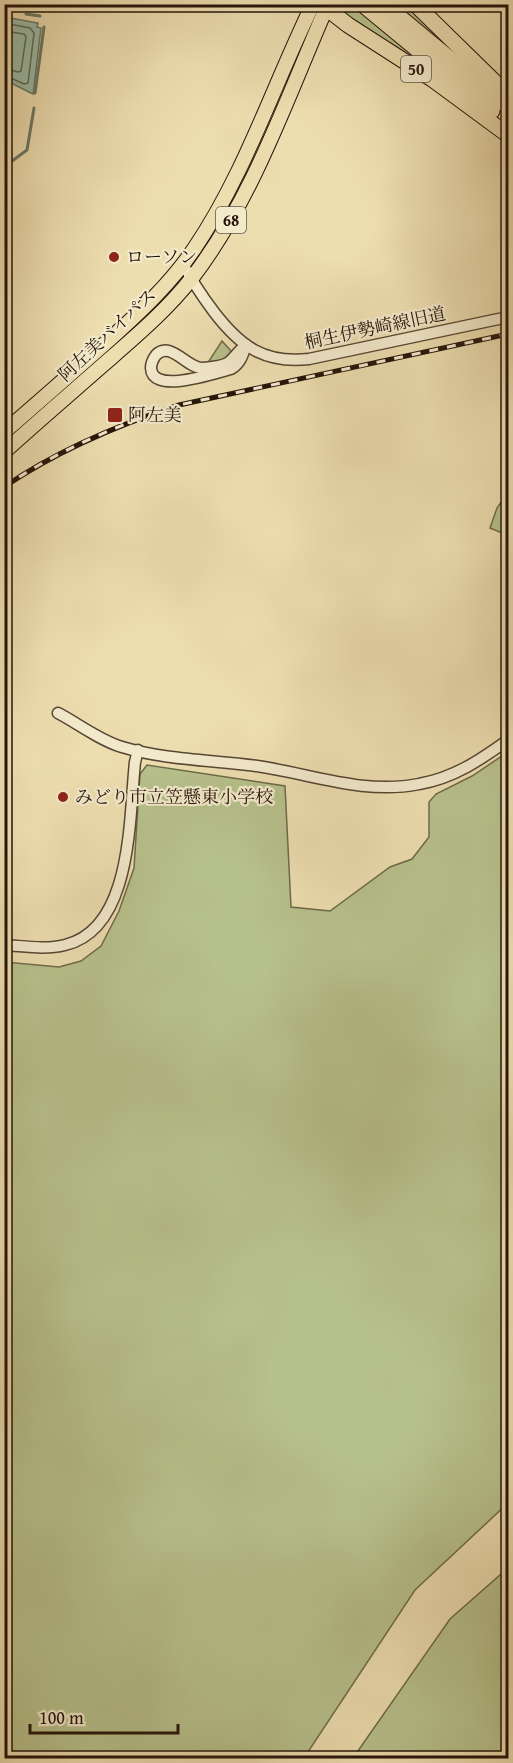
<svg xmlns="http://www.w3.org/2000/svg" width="513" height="1763" viewBox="0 0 513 1763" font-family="'Gentium Book Plus','Noto Serif JP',serif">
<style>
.green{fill:#b7c18c;stroke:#6e6a4a;stroke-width:1.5}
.water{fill:#9abca8;stroke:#6b7968;stroke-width:1.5}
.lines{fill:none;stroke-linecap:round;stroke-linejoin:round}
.shore{stroke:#606858;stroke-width:1.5}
.stream{stroke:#6b7968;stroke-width:3}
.minor-casing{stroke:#574633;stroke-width:13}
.major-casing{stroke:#251409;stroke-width:16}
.highway-casing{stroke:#251409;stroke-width:17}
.minor{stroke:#f3eacc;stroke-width:10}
.major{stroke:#eddeb0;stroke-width:14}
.highway{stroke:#eddeb0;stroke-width:15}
.rail-casing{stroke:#251409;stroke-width:5}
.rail{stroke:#f3eacc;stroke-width:3;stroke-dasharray:9;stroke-linecap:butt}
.poi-dot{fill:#8f2418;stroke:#f3eacc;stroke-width:2}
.labels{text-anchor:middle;stroke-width:4.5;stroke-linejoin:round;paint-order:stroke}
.shield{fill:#f3eacc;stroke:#635444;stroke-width:1.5}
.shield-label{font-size:16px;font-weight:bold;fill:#251409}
.poi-label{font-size:18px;fill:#251409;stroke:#f3eacc;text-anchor:start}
.street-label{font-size:18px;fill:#251409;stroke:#f3eacc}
</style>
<rect width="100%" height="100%" fill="#eddeb0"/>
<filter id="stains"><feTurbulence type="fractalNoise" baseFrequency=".00333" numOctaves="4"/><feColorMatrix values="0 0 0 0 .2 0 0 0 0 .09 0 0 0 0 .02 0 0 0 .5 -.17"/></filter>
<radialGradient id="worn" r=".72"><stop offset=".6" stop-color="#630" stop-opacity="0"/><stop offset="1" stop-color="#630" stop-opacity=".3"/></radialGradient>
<g class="green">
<polygon points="339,5 353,5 478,107 339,11 341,8"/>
<polygon points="395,5 412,5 495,87"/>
<polygon points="222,341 232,352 225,360 207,364"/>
<polygon points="504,498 508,500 508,529 502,533 490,528 497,508"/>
<polygon points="508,752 508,1503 415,1590 304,1758 5,1758 5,962 59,967 81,961 101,946 119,911 134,868 140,774 147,765 285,786 291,907 330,911 390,867 412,859 429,837 429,802 436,794 472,776"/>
<polygon points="508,1568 508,1758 353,1758 450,1619"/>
</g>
<polygon class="water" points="5,17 38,23 37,27 41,28 33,94 5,80"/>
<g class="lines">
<g class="shore">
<polyline points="4,23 30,28 34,33 28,83 24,84 4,75"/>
<polyline points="4,31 24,34 26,37 21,71 18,72 4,68"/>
</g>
<g class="stream">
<polyline points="17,8 17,4"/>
<polyline points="51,11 52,4"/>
<polyline points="26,14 40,16"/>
<polyline points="35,93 44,27"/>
<polyline points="4,167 27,150 34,108"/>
</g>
<g class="minor-casing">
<g id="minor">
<path d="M183,264C192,281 202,296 214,312C240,346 264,364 309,359L508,317"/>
<path d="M246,345C243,355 240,364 231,369C215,373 152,395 151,368C151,363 153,359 156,355C170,340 187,368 202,368C208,368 224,366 229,362C235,357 239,350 246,345Z"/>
<path d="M58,713C79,724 99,740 122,747C165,760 213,760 257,766C312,774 364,795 419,784C454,778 480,760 508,740"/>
<path d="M4,945C24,946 45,950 65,945C133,929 129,817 135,762L138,750"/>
</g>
</g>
<g class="major-casing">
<g id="major">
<path d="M4,432C40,401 75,370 110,339C140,312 171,283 194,249C245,174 273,86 313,4"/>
<path d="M4,452C37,422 71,393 104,364C135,337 167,310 192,278C254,197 287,97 328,4"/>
</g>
</g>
<g class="highway-casing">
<g id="highway">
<polyline points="321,4 348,25 432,79 508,135"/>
<polyline points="362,4 492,111"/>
<polyline points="384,4 508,107"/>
<polyline points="415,4 508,95"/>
</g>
</g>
<use href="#minor" class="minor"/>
<use href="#major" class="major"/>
<use href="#highway" class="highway"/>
<g class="rail-casing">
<path id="rail" d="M4,487C58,450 118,425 179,405L508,334"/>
</g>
<use href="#rail" class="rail"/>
</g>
<g class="poi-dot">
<circle cx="114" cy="257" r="6"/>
<rect x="107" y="407" width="16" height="16" rx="3"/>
<circle cx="63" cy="797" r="6"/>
</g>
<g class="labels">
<g class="shield">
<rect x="401" y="56" width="30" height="26" rx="4.5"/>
<rect x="216" y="207" width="30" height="26" rx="4.5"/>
</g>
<g class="shield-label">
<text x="416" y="75">50</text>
<text x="231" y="226">68</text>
</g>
<g class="poi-label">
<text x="126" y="263">ローソン</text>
<text x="128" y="421">阿左美</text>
<text x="75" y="803">みどり市立笠懸東小学校</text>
</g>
<g class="street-label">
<text transform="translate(375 328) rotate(-12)" y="6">桐生伊勢崎線旧道</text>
<text transform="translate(107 335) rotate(-43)" y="6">阿左美バイパス</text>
</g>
</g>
<rect width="513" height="1763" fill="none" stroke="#eddeb0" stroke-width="24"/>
<rect x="6" y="6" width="501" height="1751" fill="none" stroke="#251409" stroke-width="3"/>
<rect x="12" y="12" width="489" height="1739" fill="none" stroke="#251409" stroke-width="1.5"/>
<path d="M30 1724v9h148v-9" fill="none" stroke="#251409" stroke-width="3"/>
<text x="39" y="1724" font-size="18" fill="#251409" stroke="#f3eacc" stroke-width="4.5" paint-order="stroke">100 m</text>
<rect width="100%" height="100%" filter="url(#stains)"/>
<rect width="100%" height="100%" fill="url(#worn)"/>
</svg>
